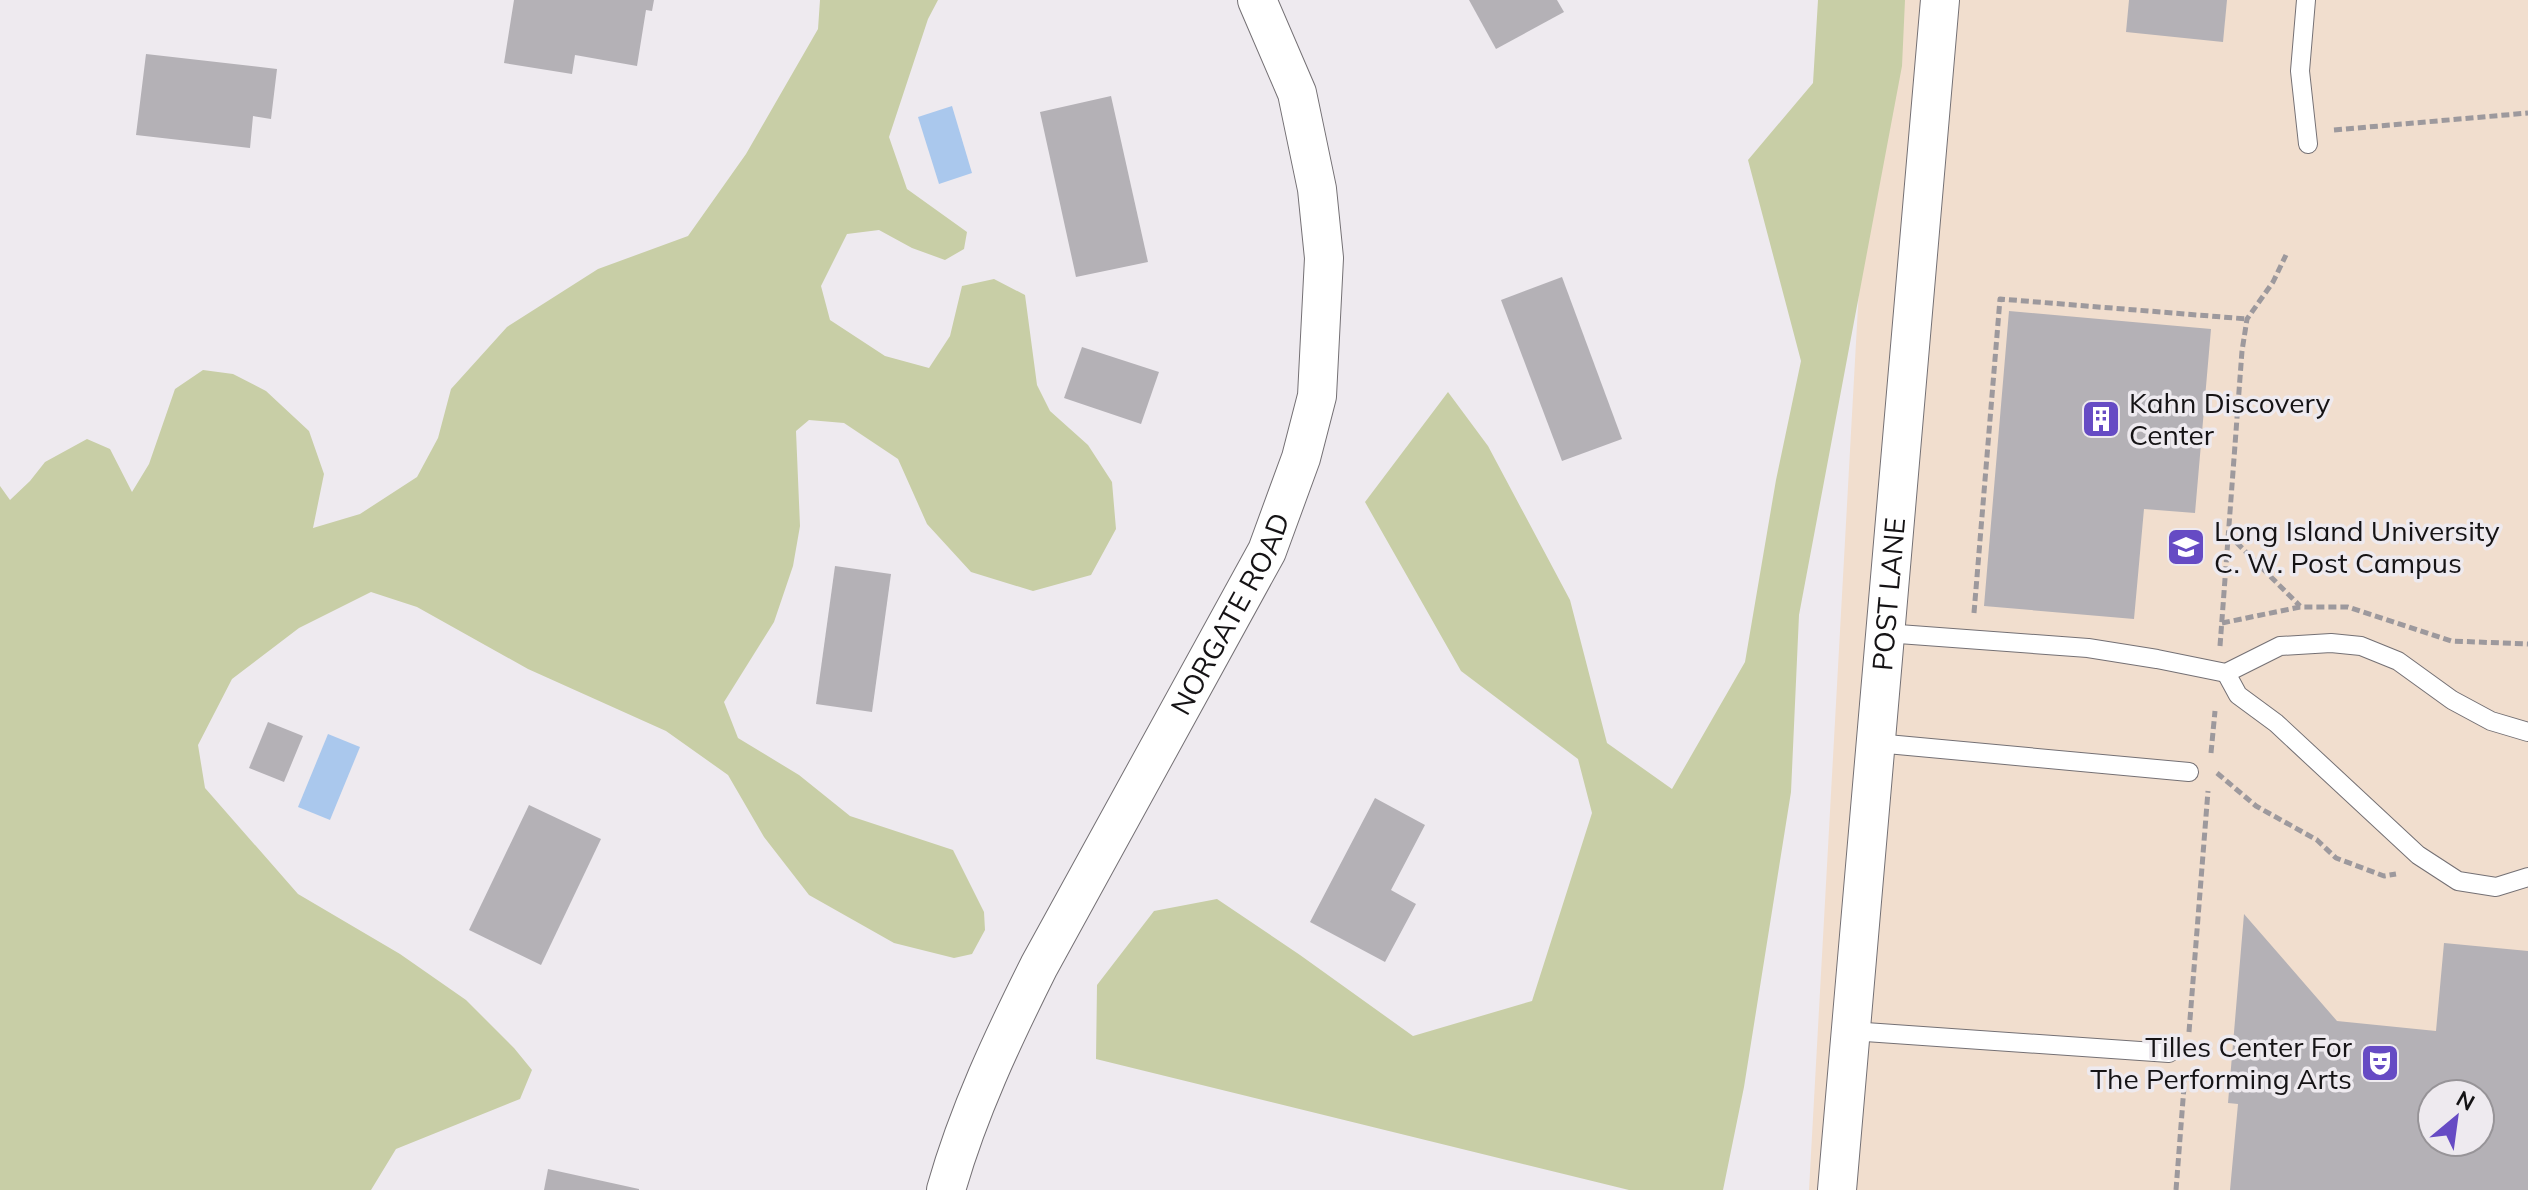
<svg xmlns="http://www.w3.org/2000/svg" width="2528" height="1190" viewBox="0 0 2528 1190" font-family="Mulish,sans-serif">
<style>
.education{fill:#f1dece;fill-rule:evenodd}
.green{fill:#c8cea6}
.water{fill:#aac8ed}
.building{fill:#b4b1b6;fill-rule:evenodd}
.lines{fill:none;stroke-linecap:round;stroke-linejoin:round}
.service-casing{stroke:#747074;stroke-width:20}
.minor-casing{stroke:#747074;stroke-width:40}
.path{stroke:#9d999d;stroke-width:5;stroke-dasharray:8 4;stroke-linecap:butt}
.service{stroke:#fff;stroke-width:18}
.minor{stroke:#fff;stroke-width:38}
.labels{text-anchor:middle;stroke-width:7;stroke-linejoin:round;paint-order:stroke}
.poi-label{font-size:28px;fill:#151315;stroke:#eeeaef;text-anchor:start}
.street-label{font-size:28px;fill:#151315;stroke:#eeeaef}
</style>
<rect width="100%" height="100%" fill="#eeeaef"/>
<path class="education" d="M1875,0H2528V1190H1809ZM2432,1094H2480V1142H2432Z"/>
<g class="green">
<polygon points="820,0 938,0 928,19 889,137 907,189 967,232 964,249 945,260 912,248 879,230 847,234 821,286 830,320 885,356 929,368 950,336 962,286 994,279 1025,295 1037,385 1050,411 1088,445 1112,482 1116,529 1091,575 1033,591 971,572 927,524 898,459 844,423 809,420 796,431 800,526 793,566 774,622 724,702 738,738 799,775 850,816 953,850 984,912 985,930 972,954 954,958 894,943 809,895 764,837 728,775 666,731 528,669 417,607 371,592 299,628 232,679 198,745 205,788 298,894 400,954 466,1000 514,1048 532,1070 520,1099 396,1149 371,1190 0,1190 0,486 10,500 30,481 45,462 87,439 110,449 132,492 149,464 175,389 203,370 233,374 266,391 309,431 324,474 313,528 360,514 417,477 438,438 451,389 507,327 598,269 688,236 746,154 818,29"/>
<polygon points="1818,0 1905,0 1902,66 1799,615 1791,792 1744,1087 1723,1190 1629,1190 1096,1059 1097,985 1154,911 1217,899 1300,955 1413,1036 1532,1001 1592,813 1578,759 1461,671 1365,502 1448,392 1488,446 1570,600 1607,743 1672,789 1745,662 1776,480 1801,361 1748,160 1813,83"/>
</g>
<g class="water">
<polygon points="952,106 972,173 939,184 918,117"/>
<polygon points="328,734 360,747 330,820 298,807"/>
</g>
<g class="building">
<polygon points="514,0 654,0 652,11 646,10 637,66 575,55 572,74 504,63"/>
<polygon points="1469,0 1557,0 1564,12 1496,49"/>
<polygon points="2129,0 2227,0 2223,42 2126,32"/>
<polygon points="146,54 277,69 271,119 253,116 250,148 136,135"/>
<polygon points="1111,96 1148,262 1076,277 1040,112"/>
<polygon points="1562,277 1622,439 1562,461 1501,300"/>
<polygon points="2009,311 2211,329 2195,513 2144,509 2134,619 1984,606"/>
<polygon points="1082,347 1159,372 1141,424 1064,398"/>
<polygon points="835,566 891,574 872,712 816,704"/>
<polygon points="268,722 303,736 284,782 249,768"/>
<polygon points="1375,798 1425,825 1391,890 1416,904 1385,962 1310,922"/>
<polygon points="529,805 601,839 541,965 469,930"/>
<path d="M2244,914L2337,1021L2436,1031L2444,943L2528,951V1190H2230L2238,1104L2228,1103ZM2432,1094H2480V1142H2432Z"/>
<polygon points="548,1169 639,1189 639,1190 544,1190"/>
</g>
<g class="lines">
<g class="service-casing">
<g id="service">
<polyline points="2306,0 2300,71 2308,144"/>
<polyline points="1885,633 2088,648 2157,659 2226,673 2280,646 2331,643 2361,646 2398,661 2452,700 2491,721 2528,732"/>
<polyline points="2226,673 2238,695 2276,723 2418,855 2458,881 2496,887 2528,877"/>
<polyline points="1876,743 2189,772"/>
<polyline points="1851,1031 2169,1053"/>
</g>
</g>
<g class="minor-casing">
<g id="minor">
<path id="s1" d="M946,1190C968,1112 1003,1038 1039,966L1267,551L1301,458L1317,396L1324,258L1317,189L1297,93L1257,0"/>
<path id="s2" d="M1837,1190L1940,0"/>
</g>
</g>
<g class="path">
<polyline points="2334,130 2528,113"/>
<polyline points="2228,534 2300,606"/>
<polyline points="1974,613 2000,299 2247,319"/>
<polyline points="2222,623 2300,607 2348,607 2451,641 2528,644"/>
<polyline points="2220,646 2242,351 2247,319 2273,282 2286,255"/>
<polyline points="2211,753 2215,711"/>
<polyline points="2217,773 2256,806 2317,840 2336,858 2384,876 2396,874"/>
<polyline points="2189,1032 2208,791"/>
<polyline points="2176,1190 2185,1074"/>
</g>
<use href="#service" class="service"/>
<use href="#minor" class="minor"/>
</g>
<defs>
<g id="building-square" transform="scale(2)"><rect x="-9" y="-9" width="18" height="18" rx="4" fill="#664bc4" stroke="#eeeaef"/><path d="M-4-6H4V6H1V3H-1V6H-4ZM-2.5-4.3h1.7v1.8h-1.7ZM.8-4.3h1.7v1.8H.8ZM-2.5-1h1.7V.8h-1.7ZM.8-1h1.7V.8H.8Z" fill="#fff"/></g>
<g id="university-square" transform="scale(2)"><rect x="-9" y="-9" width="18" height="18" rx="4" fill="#664bc4" stroke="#eeeaef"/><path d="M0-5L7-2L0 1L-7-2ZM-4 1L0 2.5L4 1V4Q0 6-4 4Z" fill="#fff"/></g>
<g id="theatre-square" transform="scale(2)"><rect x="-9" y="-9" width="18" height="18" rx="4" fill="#664bc4" stroke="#eeeaef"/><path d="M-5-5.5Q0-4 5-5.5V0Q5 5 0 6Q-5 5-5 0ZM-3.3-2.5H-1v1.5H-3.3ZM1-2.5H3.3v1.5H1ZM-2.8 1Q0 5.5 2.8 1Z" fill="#fff"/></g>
</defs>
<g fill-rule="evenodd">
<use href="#building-square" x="2101" y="419"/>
<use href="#university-square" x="2186" y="547"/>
<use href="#theatre-square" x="2380" y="1063"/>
</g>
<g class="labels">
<g class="poi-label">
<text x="2129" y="413">Kahn Discovery<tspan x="2129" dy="32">Center</tspan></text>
<text x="2214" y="541">Long Island University<tspan x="2214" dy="32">C. W. Post Campus</tspan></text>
<text x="2352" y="1057" text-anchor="end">Tilles Center For<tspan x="2352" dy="32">The Performing Arts</tspan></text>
</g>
<g class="street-label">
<text dy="10" stroke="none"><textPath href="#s2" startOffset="598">POST LANE</textPath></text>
<text dy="10" stroke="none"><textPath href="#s1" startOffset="644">NORGATE ROAD</textPath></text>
</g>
</g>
<g transform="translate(2456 1118) rotate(29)"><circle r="38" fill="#eeeaef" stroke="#979498" stroke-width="2"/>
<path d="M0-6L14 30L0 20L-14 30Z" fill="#664bc4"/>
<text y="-12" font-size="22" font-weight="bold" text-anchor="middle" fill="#151315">N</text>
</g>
</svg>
